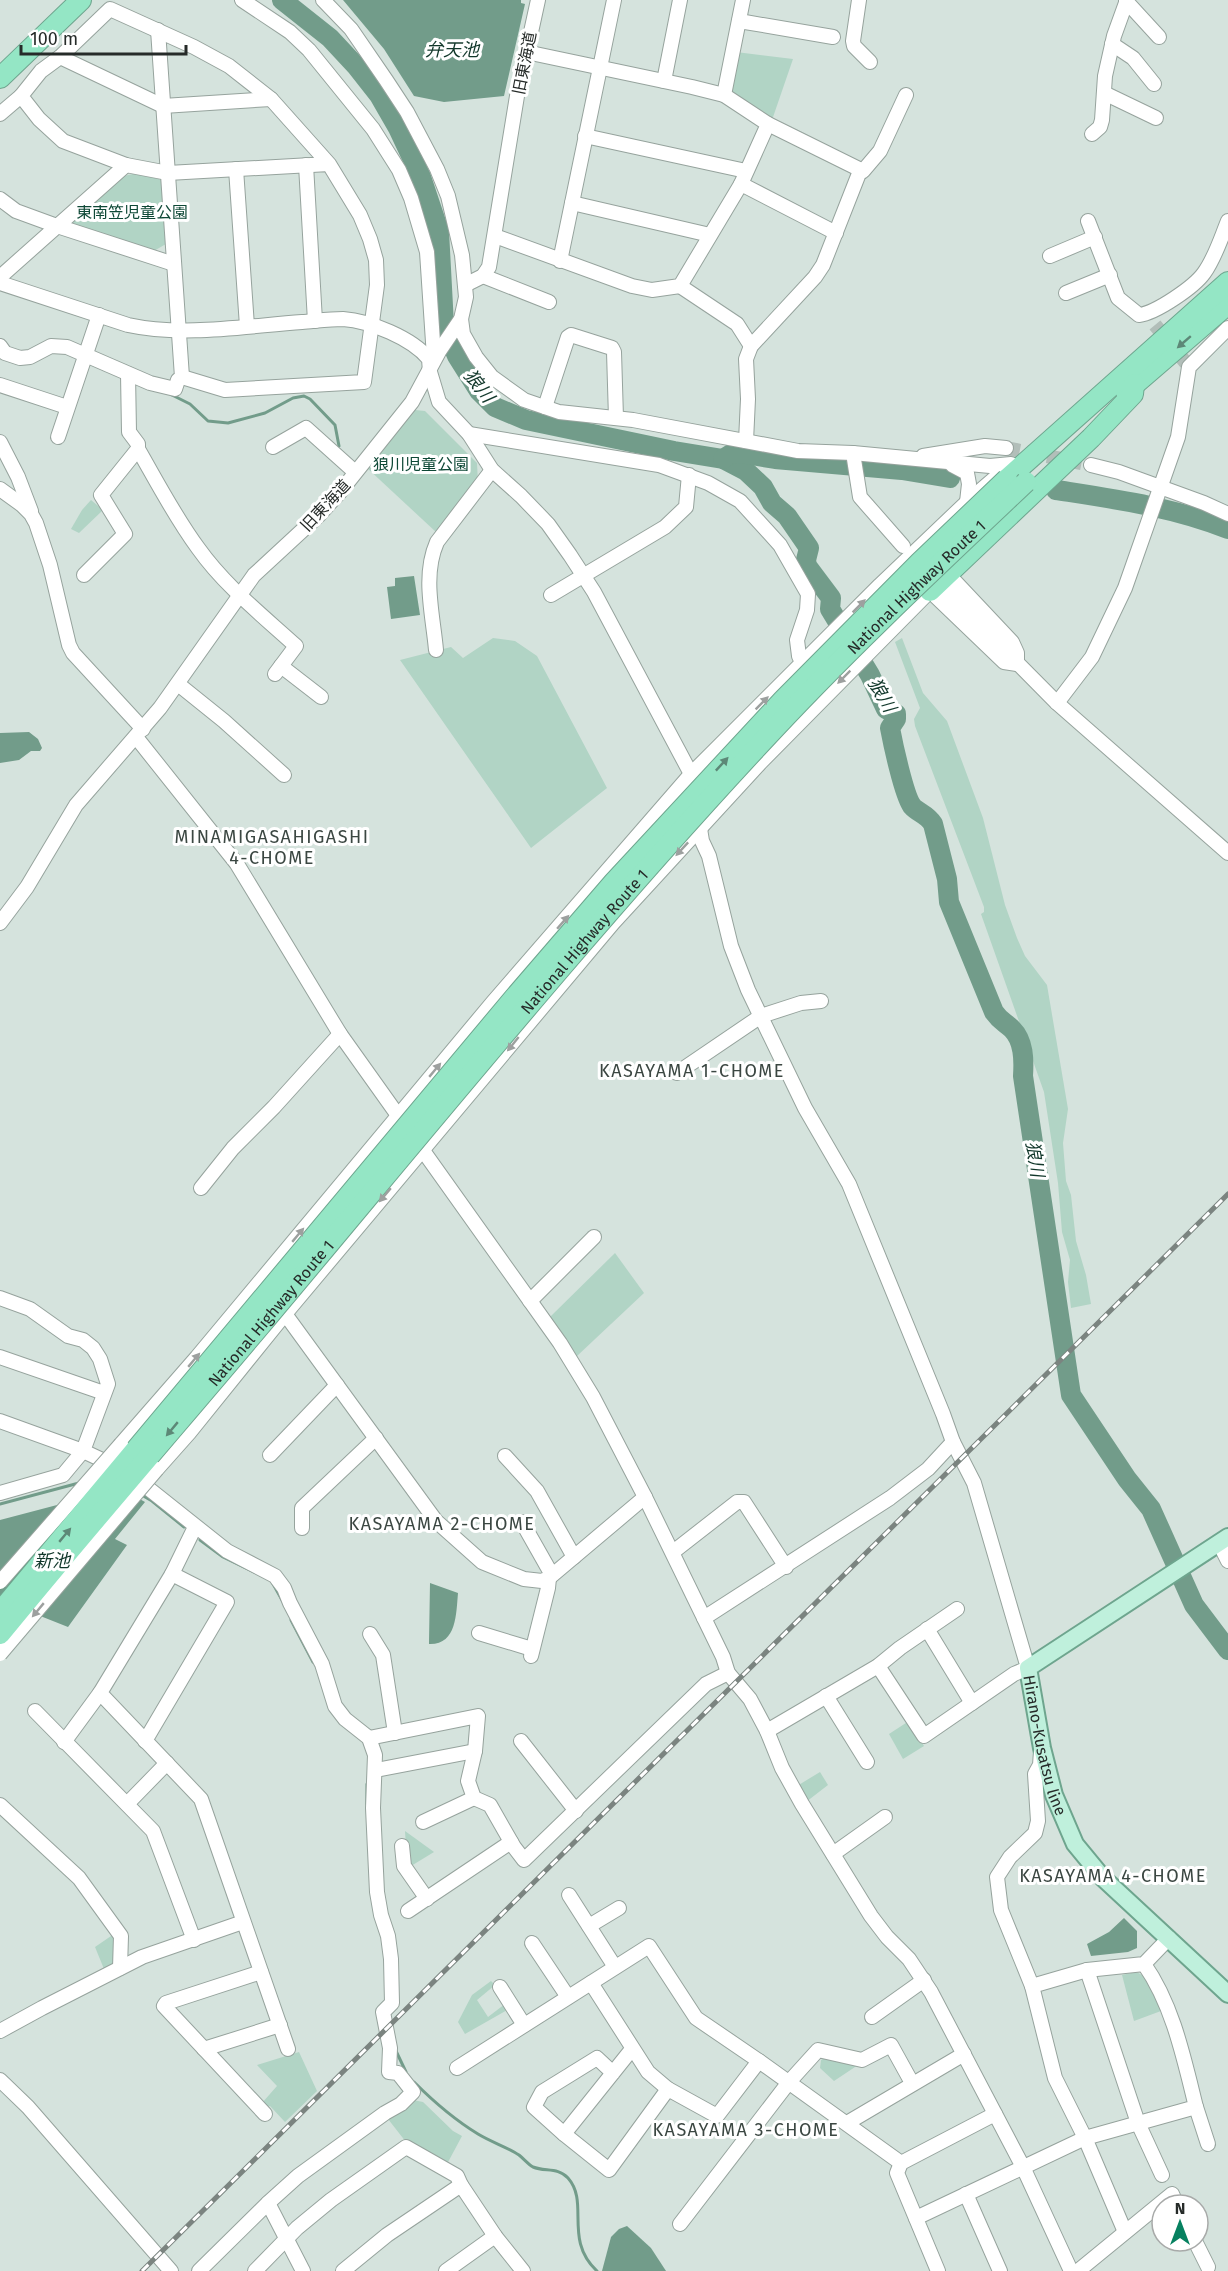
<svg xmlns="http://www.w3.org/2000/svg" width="1228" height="2271" viewBox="0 0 1228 2271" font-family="'Fira Sans','Noto Sans JP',sans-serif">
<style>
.green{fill:#b1d4c5}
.water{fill:#729c8a}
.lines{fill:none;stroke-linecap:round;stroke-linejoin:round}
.stream{stroke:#729c8a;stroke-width:3}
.river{stroke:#729c8a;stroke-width:20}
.minor-tunnel{stroke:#b2beb9;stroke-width:14;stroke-dasharray:14 7;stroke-linecap:butt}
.minor-casing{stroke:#96a39d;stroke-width:16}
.major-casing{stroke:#6ea58e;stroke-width:20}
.highway-casing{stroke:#6ea58e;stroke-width:22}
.minor{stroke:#fff;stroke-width:14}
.major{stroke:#bff0dc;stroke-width:16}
.highway{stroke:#94e6c5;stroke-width:20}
.rail-casing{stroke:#7b8480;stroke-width:5}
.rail{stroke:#fff;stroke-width:3;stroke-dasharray:9;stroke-linecap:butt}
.minor-bridge-casing{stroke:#96a39d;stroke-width:16;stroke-linecap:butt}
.highway-bridge-casing{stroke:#6ea58e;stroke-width:22;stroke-linecap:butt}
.minor-bridge{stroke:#fff;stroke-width:14}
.highway-bridge{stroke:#94e6c5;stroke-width:20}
.oneway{fill:#5d8877}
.oneway2{fill:#9da09f}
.labels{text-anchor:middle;stroke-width:6;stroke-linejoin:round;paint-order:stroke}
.street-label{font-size:16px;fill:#262b29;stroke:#fff}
.park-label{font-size:16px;fill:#0e4836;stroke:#fff}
.water-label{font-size:18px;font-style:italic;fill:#11372a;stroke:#fff}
.neighbourhood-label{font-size:18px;letter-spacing:1.5px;fill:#3b4742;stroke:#fff}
</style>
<rect width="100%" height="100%" fill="#d5e3dd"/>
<g class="green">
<polygon points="736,52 793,59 772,120 732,94 730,90"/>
<polygon points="137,173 162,180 166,244 152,252 70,224 124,176"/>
<polygon points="415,410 425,411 477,463 478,483 436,532 366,467"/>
<polygon points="91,500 103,510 79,533 71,529 82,510"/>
<polygon points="493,638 515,641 537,656 607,788 531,848 400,660 451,647 463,658"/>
<polygon points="902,638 923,693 947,721 983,818 1005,905 1017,938 1025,956 1047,985 1068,1109 1063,1143 1066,1181 1071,1195 1076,1241 1086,1275 1091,1304 1071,1308 1068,1282 1070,1260 1062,1232 1058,1183 1044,1092 981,914 984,912 984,907 915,726 914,719 920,708 895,642"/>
<polygon points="615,1253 644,1293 577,1356 549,1318"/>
<polygon points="909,1721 924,1746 903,1759 889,1734"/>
<polygon points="820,1772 828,1785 806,1802 797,1786"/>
<polygon points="405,1831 434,1852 411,1866 407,1862"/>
<polygon points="114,1934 116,1963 104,1969 95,1947"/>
<path d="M1136,1972C1152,1978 1156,1996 1161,2011L1134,2021L1122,1975Z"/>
<polygon points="491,1981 495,1985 477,2000 488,2017 505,2004 509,2009 465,2034 458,2022 472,1995"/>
<polygon points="299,2052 317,2091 285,2122 270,2106 265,2108 262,2103 277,2086 257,2065"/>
<polygon points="827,2057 858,2065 834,2081 820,2068 821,2060"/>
<polygon points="413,2100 423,2102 453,2131 462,2136 447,2164 406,2142 388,2119"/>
</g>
<g class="water">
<polygon points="343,0 521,0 521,3 525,4 504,96 444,102 414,96 384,49"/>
<polygon points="414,576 420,615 391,619 387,587 395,586 395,578"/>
<polygon points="29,732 38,739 42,748 40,751 31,751 19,760 0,763 0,733"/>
<polygon points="116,1486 145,1502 115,1539 127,1545 68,1627 0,1600 0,1520 57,1505"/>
<path d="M430,1583L458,1593C456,1614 457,1645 429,1644V1642Z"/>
<polygon points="1124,1918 1137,1931 1137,1948 1128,1952 1091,1956 1087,1944 1109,1932"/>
<polygon points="627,2226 651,2248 666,2271 602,2271 611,2237 619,2229"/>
</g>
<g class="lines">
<g class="stream">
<polyline points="172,395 190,404 208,421 228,423 265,413 293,398 304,396 310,399 335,425 339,446"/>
<polyline points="140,1494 152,1501 184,1527"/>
<polyline points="0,1504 79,1483"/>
<polyline points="200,1540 223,1557 254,1572"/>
<polyline points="272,1582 282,1600"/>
<polyline points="291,1620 313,1662"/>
<polyline points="367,1804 367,1784"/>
<polyline points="396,2051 406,2072"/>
<path d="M414,2082C433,2101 455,2120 478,2134C491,2142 507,2147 519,2155C524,2159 528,2164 533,2167C545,2172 558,2167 568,2178C590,2203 563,2239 597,2271"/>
</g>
<g class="river">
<path d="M282,0L330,38L357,67L379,95L398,128L421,177L439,231L444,325L457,356L479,391L495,407L526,420L674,451L723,459L746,471L763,487L772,503L787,516L809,548L806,560L807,566L831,598L830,609L870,675L886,709L896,714V719L890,728C893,744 904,795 912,806C918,813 927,814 933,824L947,879L949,902L994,1012C1001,1022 1005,1022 1012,1029C1024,1041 1024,1060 1023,1076L1071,1395L1127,1479L1151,1509L1194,1605L1228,1650"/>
<polyline points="723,459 731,454 740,453 775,459 902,470 950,478"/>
<path d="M1056,490C1114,499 1173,507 1228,529"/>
</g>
<g class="minor-tunnel">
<polyline points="1155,325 1186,363"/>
<polyline points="1006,448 1091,465"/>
</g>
<g class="minor-casing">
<g id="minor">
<polyline points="242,0 290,32 309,50 373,129 399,170 411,198 427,252 434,357"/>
<polyline points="859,0 853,41 854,46 870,62"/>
<polyline points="1126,1 1159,37"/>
<polyline points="739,21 833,37"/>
<polyline points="1112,44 1133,58 1154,84"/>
<polyline points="60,57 163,106 271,99"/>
<polyline points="664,81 680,0"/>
<polyline points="1104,93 1156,118"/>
<polyline points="724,95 743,0"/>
<polyline points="0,114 21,96"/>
<polyline points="768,124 863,171 880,151 906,95"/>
<polyline points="1092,134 1100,127 1102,120 1105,76 1114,36 1127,0"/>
<polyline points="585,136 746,171"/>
<polyline points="306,165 315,321"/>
<polyline points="236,169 247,326"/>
<polyline points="741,184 836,233"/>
<polyline points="0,199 16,211 57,226 174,264"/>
<polyline points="572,203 710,235"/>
<path d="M1088,221L1118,298L1139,315C1156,313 1194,287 1204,273C1215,258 1221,238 1228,221"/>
<polyline points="495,236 632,286 652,290 680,286 741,184 768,124 724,95 692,87 526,52"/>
<polyline points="1050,256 1095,237"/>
<polyline points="560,261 614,0"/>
<polyline points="483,276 549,302"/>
<polyline points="0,277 126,165"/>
<path d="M0,283L128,325C183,337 246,326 302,322C315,321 330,319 343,319C370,321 412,338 429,359L430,372L439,402L469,434L492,470L521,496L548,524L570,555L594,592L691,774L702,841L709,856L731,946L748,990L805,1108L849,1184L943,1414L953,1442L974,1483L1028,1668L1014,1674L924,1736L878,1666"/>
<polyline points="465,285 483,276 489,267 517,96 538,0"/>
<polyline points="680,286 737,324 751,346"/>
<polyline points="1066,293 1110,275"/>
<polyline points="461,319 463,334 476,357 492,377 524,400 559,412 633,420 798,451 853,453 990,466 1011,464"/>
<polyline points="0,346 5,353 20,358 30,357 51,346 67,347 150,383 175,389 178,380 182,377 158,30"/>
<polyline points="128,374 129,432 138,444 138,449"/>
<polyline points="182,377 225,390 364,382 377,285 376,260 370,239 360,215 329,164 271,99 229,66 194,47 110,9 60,57 41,71 21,96 39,119 63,141 126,165 168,173 329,164"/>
<polyline points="0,385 67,407"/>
<polyline points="545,407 568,337 571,335 612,348 614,352 616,418"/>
<polyline points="469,434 659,465 708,483 740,501 780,545 808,594 807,610 797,640 799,656 802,662"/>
<polyline points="58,437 99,315"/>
<polyline points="746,441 748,399 746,359 751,346 815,277 823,265 858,176"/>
<polyline points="0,442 18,477 31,511"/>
<polyline points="273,447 306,428 355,472"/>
<polyline points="853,453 860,497 903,546"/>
<polyline points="923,456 985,446 1006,448"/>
<polyline points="952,465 967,473 969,484 967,502"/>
<polyline points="1091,465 1119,472 1204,503 1228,514"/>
<polyline points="0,489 22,505 31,514 36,523 50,565 69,645 73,653 143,729"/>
<path d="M84,575L125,534L101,495L138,449C157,482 175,517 198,548C225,586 262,615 296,646L275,674"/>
<polyline points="947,592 1057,703 1228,853"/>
<polyline points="551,595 665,527 686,507 689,475"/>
<path d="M436,650C433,615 422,576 437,542L492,470"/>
<polyline points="281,666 321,697"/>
<polyline points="178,684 224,721 284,775"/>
<polyline points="1057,703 1092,657 1125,588 1178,437 1189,367 1228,328"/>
<polyline points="136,737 237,864 340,1034 560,1343 593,1397 645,1497 723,1657 728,1673 750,1699 767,1731 782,1768 802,1804 871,1916 887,1937 909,1959 931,1992 1023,2167 1071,2271"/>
<polyline points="0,923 27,887 76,805 160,708 254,575 319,515 340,492 412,402 440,350 461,319 466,297 462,255 448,196 437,169 407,112 386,80 351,29 323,0"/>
<polyline points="677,1073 761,1016 801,1003 821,1001"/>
<polyline points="201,1188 233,1148 274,1107 340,1034"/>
<polyline points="0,1298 30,1309 68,1336 83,1340 93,1348 100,1359 108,1384 83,1451 63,1475 0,1493"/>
<polyline points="530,1301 594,1237"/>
<polyline points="280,1307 436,1521 482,1562 524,1579 542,1581 549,1578 645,1497"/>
<polyline points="0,1357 104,1393"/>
<polyline points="0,1421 83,1451 115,1466"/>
<polyline points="121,1444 197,1357 493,1002 691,774 880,585 967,502 1003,471"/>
<polyline points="270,1455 337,1385"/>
<polyline points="505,1456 537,1491 574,1557"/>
<polyline points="157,1469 189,1433 285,1314 613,923 760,763 930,591 1004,662 1017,664 1017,653 1012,642 948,574"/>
<polyline points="134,1477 227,1551 275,1576 284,1588 290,1603 322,1664 335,1706 345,1719 369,1738 375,1755 373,1808 377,1892 381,1915 388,1936 391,1959 392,2003 383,2012 390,2048 389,2072 398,2073 413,2092 401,2104 385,2113 298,2176 268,2203 199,2271"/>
<polyline points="522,1522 552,1575"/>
<polyline points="195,1527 172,1574 100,1693 201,1799 288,2049"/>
<polyline points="302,1528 302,1508 376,1438"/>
<polyline points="1219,1543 1228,1561"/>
<polyline points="673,1552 737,1502 744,1502 786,1567"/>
<polyline points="704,1618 890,1498 928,1469 953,1442"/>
<polyline points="927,1629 972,1703"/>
<polyline points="479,1633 532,1649"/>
<polyline points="370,1634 383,1655 395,1733"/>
<polyline points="531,1656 548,1588 549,1578"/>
<polyline points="826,1696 867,1762"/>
<polyline points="35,1711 153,1831 194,1940"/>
<polyline points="767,1731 878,1666 900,1648 957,1609"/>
<polyline points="369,1738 478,1716 475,1751 468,1781 474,1798 490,1805 514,1847 524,1860 706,1684 728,1673"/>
<polyline points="145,1741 227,1602 172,1574"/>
<polyline points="521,1741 576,1811"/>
<polyline points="64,1742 100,1693"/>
<polyline points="376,1770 475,1751"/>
<polyline points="127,1804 167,1763"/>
<polyline points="0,1805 79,1878 121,1936 120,1968"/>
<polyline points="423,1822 474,1798"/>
<polyline points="402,1846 404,1866 427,1899"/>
<polyline points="833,1854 885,1817"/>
<polyline points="569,1895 615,1967"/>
<polyline points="408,1911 511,1842"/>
<polyline points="589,1926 619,1908"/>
<polyline points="532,1943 568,1997"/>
<polyline points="1087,1970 1138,2123 1162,2175"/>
<polyline points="261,1972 166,2003 164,2006 265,2114"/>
<polyline points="591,1983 648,2072 668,2089 717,2116 759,2061 901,2163"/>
<polyline points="1032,1986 1001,1910 997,1877 1010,1857 1035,1833 1038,1821 1035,1774 1040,1765 1041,1751"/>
<polyline points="500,1987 524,2025"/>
<polyline points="872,2017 924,1980"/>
<polyline points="0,2031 42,2008 142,1957 243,1922"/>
<polyline points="204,2049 280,2025"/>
<polyline points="457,2068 649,1946 696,2018 759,2061"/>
<polyline points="613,2073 597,2058 542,2092 534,2107 564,2134 632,2049"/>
<polyline points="0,2080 28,2107 171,2271"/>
<polyline points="1196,2107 1208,2144"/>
<polyline points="847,2123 964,2054"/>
<polyline points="564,2134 609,2170 668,2089"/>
<polyline points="966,2194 1000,2271"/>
<polyline points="268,2203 303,2271"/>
<path d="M916,2218L1085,2138L1196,2107C1184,2059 1173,2005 1144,1964"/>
<polyline points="680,2224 789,2082 818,2050 862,2060 891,2045 912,2083"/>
<polyline points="1125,2232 1085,2138 1055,2078 1032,1986 1087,1970 1144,1964 1169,1938"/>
<polyline points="1195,2241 1208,2267"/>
<polyline points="255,2271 297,2228 331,2200 406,2147 457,2176 461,2185 495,2236 523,2271"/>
<polyline points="343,2271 387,2235 461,2185"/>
<polyline points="446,2271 495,2236"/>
<polyline points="938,2271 897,2173 901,2163 995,2114"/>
<polyline points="1078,2271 1172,2194 1177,2205"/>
</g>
</g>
<g class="major-casing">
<g id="major">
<path id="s1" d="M1228,1537L1028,1668L1042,1748L1054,1795L1075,1844L1103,1878L1228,1994"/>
</g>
</g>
<g class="highway-casing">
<g id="highway">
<polyline points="0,78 81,0"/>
<polyline points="1126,392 1228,304"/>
<polyline points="1007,479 1228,282"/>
<polyline points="930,591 1091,438 1133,394 1134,384"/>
</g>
</g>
<use href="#minor" class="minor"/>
<use href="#major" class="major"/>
<use href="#highway" class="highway"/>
<g class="rail-casing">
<polyline id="rail" points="142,2271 1228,1194"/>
</g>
<use href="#rail" class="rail"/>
<g class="minor-bridge-casing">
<g id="minor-bridge">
<polyline points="0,1582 121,1444"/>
<polyline points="0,1654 157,1469"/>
</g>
</g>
<g class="highway-bridge-casing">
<g id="highway-bridge">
<polyline points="0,1612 514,998 614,882 783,700 919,563 1007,479"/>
<path id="s2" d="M0,1634C85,1530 173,1429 260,1326C425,1130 586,931 761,743C845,652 936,567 1026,482"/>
</g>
</g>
<use href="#minor-bridge" class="minor-bridge"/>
<use href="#highway-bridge" class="highway-bridge"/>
</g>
<defs><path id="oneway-solid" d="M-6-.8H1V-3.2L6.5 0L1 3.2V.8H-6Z" transform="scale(1.5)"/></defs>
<g class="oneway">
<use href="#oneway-solid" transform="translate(1184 342) rotate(139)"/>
<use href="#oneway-solid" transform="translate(722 764) rotate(-47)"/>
<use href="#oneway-solid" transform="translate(172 1429) rotate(130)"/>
<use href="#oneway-solid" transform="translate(65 1535) rotate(-50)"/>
</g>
<g class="oneway2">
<use href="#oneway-solid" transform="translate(859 606) rotate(-45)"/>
<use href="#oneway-solid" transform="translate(844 677) rotate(135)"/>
<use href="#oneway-solid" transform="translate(762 703) rotate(-45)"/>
<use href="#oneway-solid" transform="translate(682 849) rotate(133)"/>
<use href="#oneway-solid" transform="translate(563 922) rotate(-49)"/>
<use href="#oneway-solid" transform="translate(513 1044) rotate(129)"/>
<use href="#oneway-solid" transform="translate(435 1070) rotate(-50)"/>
<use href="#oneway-solid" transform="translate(385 1195) rotate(130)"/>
<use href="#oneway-solid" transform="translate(298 1235) rotate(-50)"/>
<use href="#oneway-solid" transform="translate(194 1360) rotate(-50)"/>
<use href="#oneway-solid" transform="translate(38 1610) rotate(130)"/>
</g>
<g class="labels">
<g class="street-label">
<text transform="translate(524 63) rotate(-79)" y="6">旧東海道</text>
<text transform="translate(325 505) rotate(-47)" y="6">旧東海道</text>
<text dy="6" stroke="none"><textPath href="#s2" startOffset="1392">National Highway Route 1</textPath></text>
<text dy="6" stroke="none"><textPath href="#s2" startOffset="906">National Highway Route 1</textPath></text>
<text dy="6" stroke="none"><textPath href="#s2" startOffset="420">National Highway Route 1</textPath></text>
<text dy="6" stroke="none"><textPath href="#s1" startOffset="318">Hirano-Kusatsu line</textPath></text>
</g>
<g class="park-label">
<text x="132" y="218">東南笠児童公園</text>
<text x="421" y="470">狼川児童公園</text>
</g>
<g class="water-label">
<text x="452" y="56">弁天池</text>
<text transform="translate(479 386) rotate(52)" y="6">狼川</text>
<text transform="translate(882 695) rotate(60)" y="6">狼川</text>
<text transform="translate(1035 1159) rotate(81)" y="6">狼川</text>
<text x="52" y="1567">新池</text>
</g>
<g class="neighbourhood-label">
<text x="272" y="843">MINAMIGASAHIGASHI<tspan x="272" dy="21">4-CHOME</tspan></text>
<text x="692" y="1077">KASAYAMA 1-CHOME</text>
<text x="442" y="1530">KASAYAMA 2-CHOME</text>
<text x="1113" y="1882">KASAYAMA 4-CHOME</text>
<text x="746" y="2136">KASAYAMA 3-CHOME</text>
</g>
</g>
<g transform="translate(1180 2223)"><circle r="28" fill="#ffffff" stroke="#a8aaa9" stroke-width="1.5"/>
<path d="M0-4.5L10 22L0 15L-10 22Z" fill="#078160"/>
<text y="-9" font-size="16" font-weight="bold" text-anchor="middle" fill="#262b29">N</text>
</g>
<path d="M21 45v9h165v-9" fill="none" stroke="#262b29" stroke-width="3"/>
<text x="30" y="45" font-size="18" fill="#262b29" stroke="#ffffff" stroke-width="4.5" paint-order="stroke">100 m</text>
</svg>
